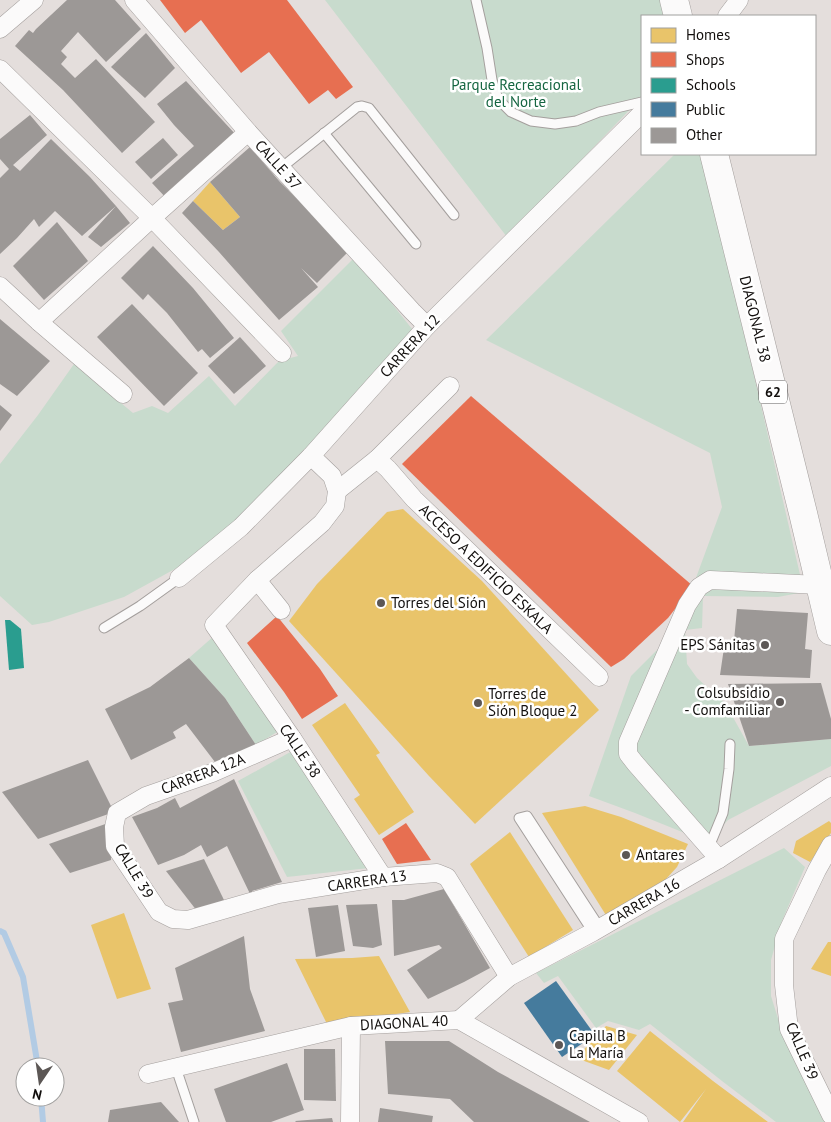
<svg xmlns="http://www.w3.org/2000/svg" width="831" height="1122" viewBox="0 0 831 1122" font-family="'PT Sans',sans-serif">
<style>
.green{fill:#c8dbcd}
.homes{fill:#e9c46a}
.shops{fill:#e76f51}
.schools{fill:#2a9d8f}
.public{fill:#457b9d}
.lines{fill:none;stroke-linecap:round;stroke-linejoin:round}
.stream{stroke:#b2cbe4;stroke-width:6}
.building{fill:#9c9896}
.lane-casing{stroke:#a49f9d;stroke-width:11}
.street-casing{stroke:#a49f9d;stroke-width:19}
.primary-casing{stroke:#a49f9d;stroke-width:29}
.lane{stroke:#fbfafa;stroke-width:9}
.street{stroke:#fbfafa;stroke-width:18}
.primary{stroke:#fbfafa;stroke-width:28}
.poi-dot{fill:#5c5755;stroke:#fff;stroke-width:2}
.labels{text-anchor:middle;stroke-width:5;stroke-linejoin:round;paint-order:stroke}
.shield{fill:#fff;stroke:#595756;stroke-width:1}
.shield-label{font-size:14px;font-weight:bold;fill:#120f0d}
.park-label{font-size:15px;fill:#156541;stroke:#fff}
.street-label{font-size:15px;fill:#120f0d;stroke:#fff}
.poi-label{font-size:15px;fill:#120f0d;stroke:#fff;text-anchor:start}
</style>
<rect width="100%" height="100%" fill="#e4dedc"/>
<g class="green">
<polygon points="325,0 666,0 670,16 642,16 642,97 507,237"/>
<polygon points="675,154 703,154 804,592 778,597 703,596 702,628 685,630 687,664 697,678 725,703 749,746 831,739 831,766 728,820 707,842 635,813 589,796 631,676 692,615 693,586 722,507 710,453 486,340"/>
<polygon points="355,257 416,334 213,548 124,597 49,622 32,625 0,596 0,464 38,415 74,364 133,413 152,406 168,413 209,376 235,406 279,361 298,356 281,331"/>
<polygon points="214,636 277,732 256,745 225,698 189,658"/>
<polygon points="294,750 369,868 287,877 238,781"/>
<polygon points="784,848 805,867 782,921 771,960 771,996 786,1044 805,1067 830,1122 776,1122 722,1081 650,1024 639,1030 608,1021 596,1028 558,976 544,983 536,973"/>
</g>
<g class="homes">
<polygon points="210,182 240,217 223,230 193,201"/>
<polygon points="403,509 482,581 599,710 475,824 429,776 289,621 317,584 387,512"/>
<polygon points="345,703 380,753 376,755 389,775 414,812 379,835 354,799 360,795 312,725"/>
<polygon points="585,806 621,817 688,844 677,867 656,890 609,920 542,813"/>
<polygon points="829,821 831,823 831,833 810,862 793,853 796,841"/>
<polygon points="510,832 573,930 529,957 470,864"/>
<polygon points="124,913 151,989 117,999 91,925"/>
<polygon points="828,942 831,942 831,976 811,969"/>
<polygon points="379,956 410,1012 327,1024 295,959 352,958"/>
<polygon points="606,1026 637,1035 609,1070 576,1058"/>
<polygon points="650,1031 713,1081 768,1122 683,1122 706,1089 680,1122 617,1071"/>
</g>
<g class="shops">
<polygon points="160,0 287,0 353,87 336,99 328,90 309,104 269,52 241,73 201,20 185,33"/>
<polygon points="471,396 693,586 668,618 624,659 611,667 402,464"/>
<polygon points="277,616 320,669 338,696 302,719 284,692 247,643"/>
<polygon points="406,823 431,860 397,864 382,839"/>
</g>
<polygon class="schools" points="5,620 10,620 21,629 24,668 9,670"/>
<polygon class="public" points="556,981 595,1035 562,1057 524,1003"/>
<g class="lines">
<g class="stream">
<polyline points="0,931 4,933 23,977 38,1067"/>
<polyline points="41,1097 43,1122"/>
</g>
</g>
<g class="building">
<polygon points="67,0 115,0 141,29 106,62 78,32 61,51 67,57 61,64 75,78 96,59 155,122 122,153 63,90 15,46 29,30 33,33 36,29"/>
<polygon points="146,33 175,68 145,98 111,67"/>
<polygon points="186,81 238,137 168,200 152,183 194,146 174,125 157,104"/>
<polygon points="30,115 47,135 13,165 20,171 51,139 90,177 116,206 130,223 101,247 88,237 116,206 82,236 55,211 39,227 34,219 17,238 0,254 0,178 9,169 0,159 0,139"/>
<polygon points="163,138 178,155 151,179 135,162"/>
<polygon points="250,147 280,182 317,218 348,252 317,283 301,268 318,287 279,320 219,252 182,213 193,201 223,230 240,217 210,182"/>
<polygon points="57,222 88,261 44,300 13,266"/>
<polygon points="153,246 193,288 234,338 210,358 202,349 198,352 167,313 148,294 143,300 121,278"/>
<polygon points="132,304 198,373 164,406 97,337"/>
<polygon points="0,319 50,361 17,396 0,384"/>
<polygon points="240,337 266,366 234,394 208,366"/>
<polygon points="0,405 12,415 0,431"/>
<polygon points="737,609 808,613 805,649 812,650 810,678 720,675 725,641 734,641"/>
<polygon points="189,658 225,698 256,745 218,766 186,724 173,732 176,738 131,760 105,709 150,687"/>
<polygon points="821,683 831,719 831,739 749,746 728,684"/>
<polygon points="88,760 114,812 38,839 2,792"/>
<polygon points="234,779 282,882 252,891 252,898 227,846 207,857 201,845 184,855 158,865 132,817 157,808 175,798 180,808"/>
<polygon points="111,822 111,860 70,873 49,844"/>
<polygon points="204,859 224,900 197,911 166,871"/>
<polygon points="444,889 490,968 464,982 428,999 407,970 442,948 439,945 394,956 392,900 404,900"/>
<polygon points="377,904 382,945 373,948 353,946 346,905"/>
<polygon points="338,905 345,951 316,957 308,908"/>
<polygon points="244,936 250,989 265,1031 181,1052 168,1003 183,1000 175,968"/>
<polygon points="385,1041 449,1041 498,1072 590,1122 474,1122 450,1099 388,1094"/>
<polygon points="304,1049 335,1049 336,1101 304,1100"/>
<polygon points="287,1063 304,1110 271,1122 226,1122 214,1089"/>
<polygon points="161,1102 179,1122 108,1122 110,1110"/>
<polygon points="380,1108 433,1116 432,1122 378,1122"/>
<polygon points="332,1118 333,1122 296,1122 295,1121"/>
</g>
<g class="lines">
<g class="lane-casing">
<g id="lane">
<polyline points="476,0 487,48 492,80 498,99 511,112 531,121 555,124 576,121 599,112 642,102"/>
<polyline points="324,133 416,244"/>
<polyline points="281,168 357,107 362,106 369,108 454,215"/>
<polyline points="104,628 140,606 179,578"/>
<polyline points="709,847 723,813 729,769 730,744"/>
<polyline points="593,932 519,818 527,816 600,928"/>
<polyline points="176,1068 194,1122"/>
</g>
</g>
<g class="street-casing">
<g id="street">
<polyline points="134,0 248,132 412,311 427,326"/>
<polyline points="727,16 739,0"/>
<polyline points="0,29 34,0"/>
<polyline points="0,69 152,218 282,353"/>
<polyline points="0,286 39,322 123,394"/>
<polyline points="39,322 152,218 248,132"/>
<polyline points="311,456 332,476 337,491 335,506 322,523 257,580 214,625 292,738 383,877"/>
<polyline points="377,459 388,469 414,499 599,677"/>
<polyline points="337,491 377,459 450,386"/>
<polyline points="179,578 241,527 311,456 427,326 642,113"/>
<polyline points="257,580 281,610"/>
<polyline points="292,738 212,773 146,796 117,813 114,827 115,846 159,912 173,919 188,920 278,894 383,877 437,873 447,877 509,977"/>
<polyline points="831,845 817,870 784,939 784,985 789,1029 831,1115"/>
<polyline points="719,859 635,763 628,754 628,742 687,605 699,587 710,580 820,585"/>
<polyline points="459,1020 509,977 593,932 719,859 831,786"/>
<polyline points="148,1074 351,1026 459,1020 639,1122"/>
<polyline points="350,1122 351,1026"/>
</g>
</g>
<g class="primary-casing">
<g id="primary">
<polyline points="674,0 678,16"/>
<polyline points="714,154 803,513 831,631"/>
</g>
</g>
<use href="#lane" class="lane"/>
<use href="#street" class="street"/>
<use href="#primary" class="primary"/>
</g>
<g class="poi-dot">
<circle cx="381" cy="603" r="5"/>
<circle cx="765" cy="645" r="5"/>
<circle cx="780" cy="702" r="5"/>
<circle cx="478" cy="703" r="5"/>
<circle cx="626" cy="855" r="5"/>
<circle cx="559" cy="1045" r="5"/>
</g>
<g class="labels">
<rect class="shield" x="759" y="380.5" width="28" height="23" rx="4"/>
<g class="shield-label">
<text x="773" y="397">62</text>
</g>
<g class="park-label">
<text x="516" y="90">Parque Recreacional<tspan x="516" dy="17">del Norte</tspan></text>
</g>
<g class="street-label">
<text transform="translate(278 165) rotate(48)" y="5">CALLE 37</text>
<text transform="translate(755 319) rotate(76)" y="5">DIAGONAL 38</text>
<text transform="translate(410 346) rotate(-47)" y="5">CARRERA 12</text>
<text transform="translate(486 569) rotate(44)" y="5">ACCESO A EDIFICIO ESKALA</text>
<text transform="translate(300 751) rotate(56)" y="5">CALLE 38</text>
<text transform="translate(203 774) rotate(-21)" y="5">CARRERA 12A</text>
<text transform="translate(134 871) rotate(59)" y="5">CALLE 39</text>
<text transform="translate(367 881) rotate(-8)" y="5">CARRERA 13</text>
<text transform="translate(644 902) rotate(-30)" y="5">CARRERA 16</text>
<text transform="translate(404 1023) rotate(-3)" y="5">DIAGONAL 40</text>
<text transform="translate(802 1051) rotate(67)" y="5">CALLE 39</text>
</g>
<g class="poi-label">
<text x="391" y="608">Torres del Sión</text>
<text x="755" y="650" text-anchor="end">EPS Sánitas</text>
<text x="770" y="698" text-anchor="end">Colsubsidio<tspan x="770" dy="17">- Comfamiliar</tspan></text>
<text x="488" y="699">Torres de<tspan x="488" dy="17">Sión Bloque 2</tspan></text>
<text x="636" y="860">Antares</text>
<text x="569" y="1041">Capilla B<tspan x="569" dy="17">La María</tspan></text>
</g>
</g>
<rect x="641" y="15" width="175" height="140" fill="#ffffff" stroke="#a09f9e"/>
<rect x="651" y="28" width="25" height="15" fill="#e9c46a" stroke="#a09f9e"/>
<text x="686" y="40" font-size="15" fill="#120f0d">Homes</text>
<rect x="651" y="52" width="25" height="15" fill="#e76f51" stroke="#a09f9e"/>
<text x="686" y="65" font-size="15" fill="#120f0d">Shops</text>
<rect x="651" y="78" width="25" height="15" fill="#2a9d8f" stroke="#a09f9e"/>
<text x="686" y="90" font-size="15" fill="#120f0d">Schools</text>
<rect x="651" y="102" width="25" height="15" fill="#457b9d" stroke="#a09f9e"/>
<text x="686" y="115" font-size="15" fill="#120f0d">Public</text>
<rect x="651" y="128" width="25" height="15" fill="#9c9896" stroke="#a09f9e"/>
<text x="686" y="140" font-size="15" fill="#120f0d">Other</text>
<g transform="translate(40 1082) rotate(193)"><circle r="24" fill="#ffffff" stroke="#a09f9e"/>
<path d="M0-4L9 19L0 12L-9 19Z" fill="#5c5755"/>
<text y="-8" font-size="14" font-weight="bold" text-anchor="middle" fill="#120f0d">N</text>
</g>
</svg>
